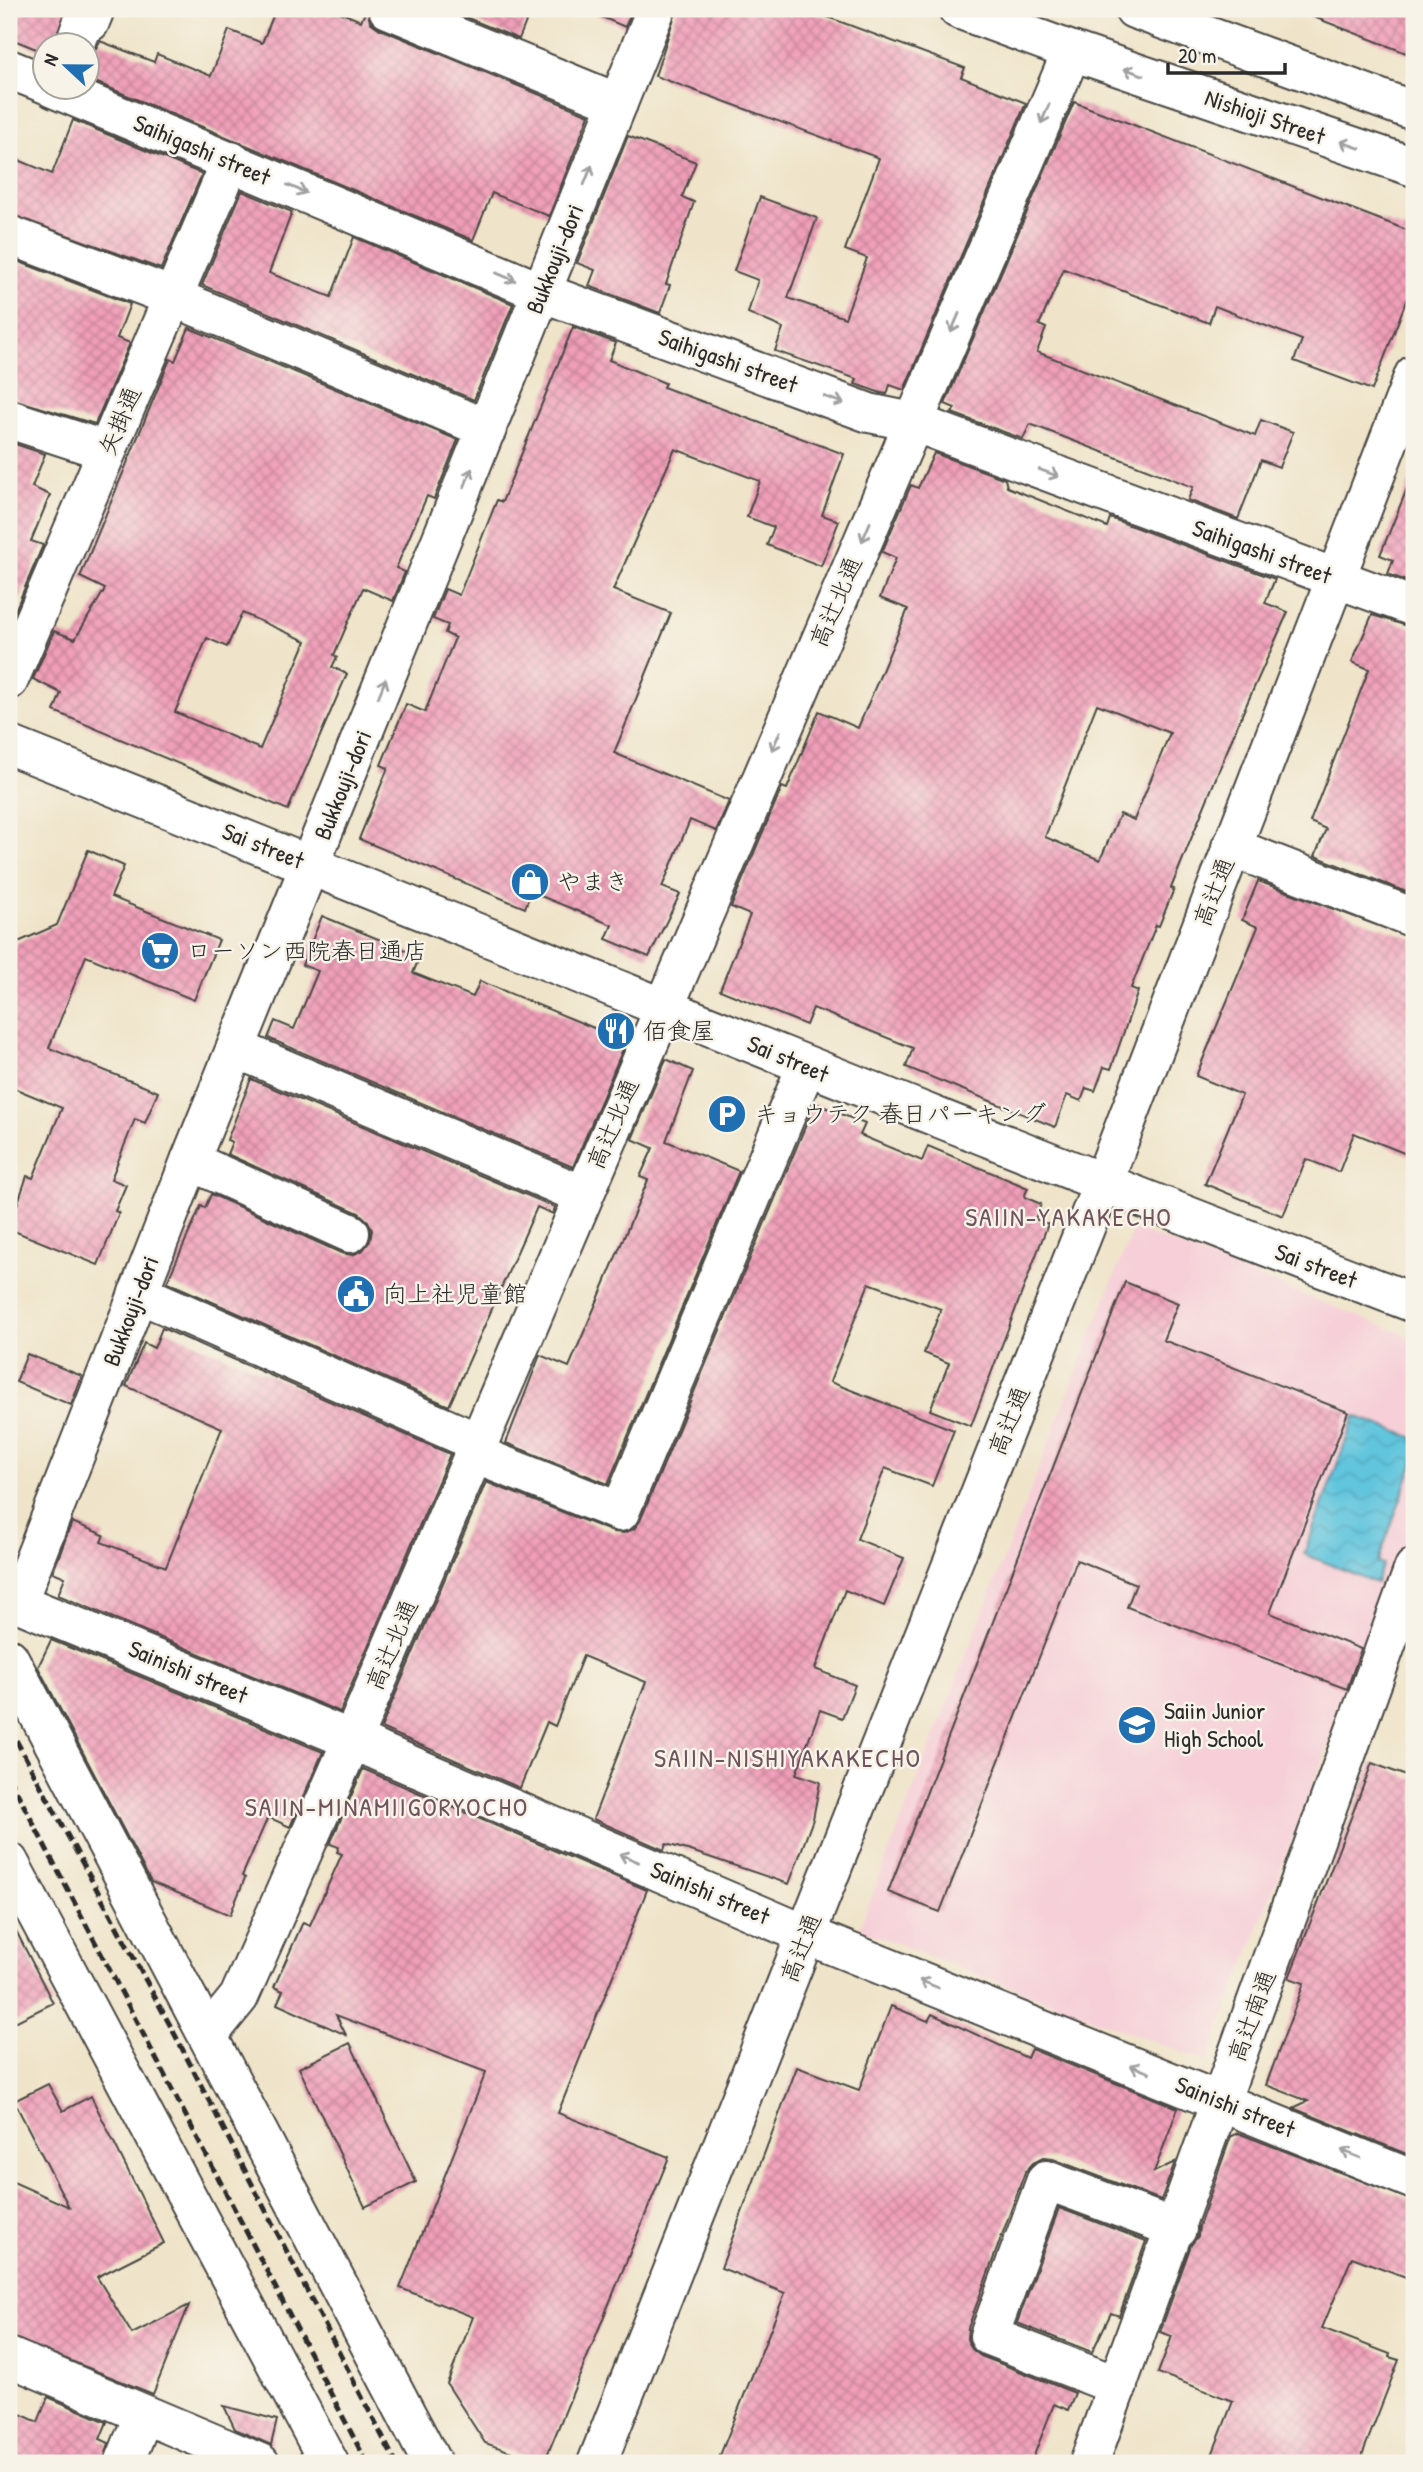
<svg xmlns="http://www.w3.org/2000/svg" width="1423" height="2472" viewBox="0 0 1423 2472" font-family="'Patrick Hand','Klee One',sans-serif">
<style>
.built{fill:#f6cfd8}
.water{fill:url(#water-waves);stroke:#467884;stroke-width:2}
.building{fill:url(#building-cross-hatch);fill-rule:evenodd}
.lines{fill:none;stroke-linecap:round;stroke-linejoin:round}
.minor-casing{stroke:#484743;stroke-width:42}
.major-casing{stroke:#484743;stroke-width:42}
.minor{stroke:#fff;stroke-width:38}
.major{stroke:#fff;stroke-width:38}
.rail{stroke:#2b2b2b;stroke-width:5;stroke-dasharray:10 5;stroke-linecap:butt}
.oneway{stroke:#a0a0a0}
.labels{text-anchor:middle;stroke-width:5;stroke-linejoin:round;paint-order:stroke}
.street-label{font-size:24px;fill:#2b2b2b;stroke:#f7f3e8}
.poi-label{font-size:24px;fill:#2b2b2b;stroke:#f7f3e8;text-anchor:start}
.neighbourhood-label{font-size:26px;letter-spacing:2px;fill:#70545d;stroke:#f7f3e8}
</style>
<defs>
<pattern id="water-waves" width="16" height="10" patternUnits="userSpaceOnUse" patternTransform="scale(1.75)"><rect width="16" height="10" fill="#60c5dd"/><path d="M0 5q4-4 8 0t8 0" fill="none" stroke="#54a9be"/></pattern>
<pattern id="building-cross-hatch" width="8" height="8" patternUnits="userSpaceOnUse" patternTransform="scale(1.75)"><rect width="8" height="8" fill="#f19fb9"/><path d="M0 0l8 8M0 8l8-8" fill="none" stroke="#c38297"/></pattern>
</defs>
<rect width="100%" height="100%" fill="#f7f3e8"/>
<filter id="ink" filterUnits="userSpaceOnUse"><feTurbulence type="fractalNoise" baseFrequency=".0143" numOctaves="2"/><feDisplacementMap in="SourceGraphic" scale="14" xChannelSelector="R" yChannelSelector="G"/><feConvolveMatrix kernelMatrix="1 2 1 2 8 2 1 2 1" color-interpolation-filters="sRGB"/></filter>
<filter id="wash" filterUnits="userSpaceOnUse"><feTurbulence type="fractalNoise" baseFrequency=".00686" numOctaves="4" result="noise"/><feDisplacementMap in="SourceGraphic" scale="28" xChannelSelector="R" yChannelSelector="G"/><feGaussianBlur stdDeviation="1.57" result="paint"/><feColorMatrix in="noise" values="0 0 0 0 0 0 0 0 0 0 0 0 0 0 0 0 0 1.4 0 .05"/><feComposite in="paint" operator="in"/></filter>
<g filter="url(#wash)">
<rect width="100%" height="100%" fill="#efe4c9"/>
<polygon class="built" points="1133,1228 1414,1338 1414,1522 1207,2062 859,1929"/>
<polygon class="water" points="1355,1416 1414,1438 1414,1462 1378,1562 1383,1564 1376,1583 1304,1554"/>
<g id="blocks">
<g class="building">
<polygon points="9,9 67,9 53,46 46,46 46,53 9,38"/>
<polygon points="276,9 332,9 361,21 367,9 370,22 380,29 589,115 549,216 492,193 473,240 88,79 91,72 88,70 88,63 100,41 154,62 157,54 211,76 229,30 262,43"/>
<polygon points="454,9 531,9 519,39 453,12"/>
<polygon points="583,9 633,9 625,27"/>
<polygon points="677,9 806,9 965,68 961,77 1026,103 904,390 890,385 887,394 881,393 855,384 857,379 775,351 783,328 748,313 758,280 734,271 760,197 817,218 788,298 845,318 867,258 845,250 879,158 655,76"/>
<polygon points="1299,9 1414,9 1414,56 1298,11"/>
<polygon points="1074,102 1412,232 1414,280 1372,390 1294,361 1302,340 1215,306 1209,323 1064,269 1039,325 1046,328 1037,352 1255,436 1261,420 1293,432 1279,467 1261,460 1238,519 1188,500 1193,487 1030,424 1023,439 952,413 955,408 945,404"/>
<polygon points="73,120 202,174 161,269 9,214 9,156 52,174"/>
<polygon points="628,136 696,162 682,197 694,202 666,284 670,285 660,313 589,286 595,270 577,263"/>
<polygon points="242,191 292,212 269,273 331,297 354,237 513,304 474,400 202,285"/>
<polygon points="9,258 130,304 117,338 130,343 95,424 9,398"/>
<polygon points="573,327 616,343 609,360 665,383 663,387 844,454 822,515 839,521 821,566 767,545 774,527 747,517 760,481 675,449 613,590 671,613 614,753 729,801 716,831 690,820 662,887 680,894 649,957 606,939 612,925 531,892 525,908 359,839 388,768 381,765 406,704 425,712 455,638 445,633 448,625 433,619 445,589 459,595 497,500 502,502"/>
<path d="M189,328L458,440L434,499L427,496L396,568L405,572L393,601L363,588L334,655L337,657L332,667L347,674L288,810L54,711L61,693L33,679L54,631L75,639L105,589L80,577L170,359L175,361ZM242,613L306,641L260,749L175,712L207,638L227,647Z"/>
<polygon points="9,442 45,454 32,487 50,495 31,541 43,545 9,625"/>
<path d="M934,453L1005,479L1007,487L1107,527L1110,518L1275,579L1265,603L1288,612L1240,719L1171,888L1174,889L1159,926L1156,925L1131,988L1138,991L1111,1069L1104,1067L1095,1091L1086,1088L1081,1101L1067,1095L1055,1127L906,1067L913,1048L813,1008L806,1025L720,990L750,915L731,907L782,787L787,789L819,711L858,728L908,609L880,598L896,558L882,552L911,485L918,488ZM1097,704L1170,733L1134,820L1120,814L1100,860L1045,837Z"/>
<polygon points="1413,474 1414,474 1414,584 1388,574 1393,560 1380,555"/>
<polygon points="1372,615 1414,628 1414,895 1315,856 1326,829 1310,822 1369,669 1352,662"/>
<polygon points="88,850 124,866 111,897 219,940 194,1000 86,956 61,1018 49,1048 158,1092 145,1123 135,1119 111,1179 126,1185 115,1211 119,1213 98,1265 9,1229 27,1176 33,1178 62,1108 9,1086 9,946 57,925"/>
<polygon points="1258,881 1414,939 1414,1157 1354,1133 1339,1172 1306,1159 1283,1216 1205,1184 1242,1095 1196,1076 1258,927 1242,920"/>
<polygon points="322,916 420,956 413,973 473,997 480,981 623,1040 626,1042 573,1167 268,1038 275,1021 294,1029 318,971 302,965"/>
<polygon points="666,1059 693,1071 666,1141 739,1171 608,1484 506,1443 540,1355 569,1367 599,1297 648,1180 640,1177 653,1148 632,1139"/>
<polygon points="251,1079 555,1207 553,1214 537,1207 449,1406 167,1282 201,1206 205,1208 211,1194 341,1253 352,1255 362,1251 370,1241 372,1230 368,1221 359,1213 227,1154 232,1142 227,1140"/>
<polygon points="815,1103 865,1124 860,1135 922,1161 928,1146 1028,1188 1024,1197 1041,1204 1035,1219 1048,1224 971,1426 930,1410 949,1363 924,1353 941,1309 869,1283 830,1382 954,1430 932,1486 885,1468 857,1539 904,1558 884,1606 845,1590 815,1669 855,1685 842,1718 820,1710 796,1774 820,1782 813,1819 789,1884 691,1851 666,1844 664,1850 593,1819 646,1682 583,1656 555,1726 547,1722 520,1788 381,1728 486,1482 613,1532 624,1533 634,1529 640,1521"/>
<polygon points="1125,1282 1178,1303 1163,1340 1348,1412 1270,1613 1361,1649 1347,1689 1127,1607 1136,1584 1077,1560 940,1912 888,1892"/>
<polygon points="162,1328 450,1454 340,1712 58,1595 65,1577 53,1572 72,1522 104,1535 101,1542 166,1567 222,1428 126,1386 144,1343 154,1348"/>
<polygon points="27,1354 82,1376 71,1405 16,1382"/>
<polygon points="51,1640 323,1752 290,1827 268,1817 242,1876 245,1878 230,1915 151,1882 38,1667"/>
<polygon points="1372,1763 1414,1779 1414,2157 1293,2108 1308,2101 1266,2085 1304,1983 1289,1978"/>
<polygon points="363,1769 647,1890 558,2113 669,2157 544,2463 485,2443 447,2384 473,2317 400,2288 486,2072 336,2015 346,2035 277,2004 283,1991 274,1987 303,1922 310,1925 342,1854 337,1852 339,1847 330,1844"/>
<polygon points="9,1917 53,2003 9,2025"/>
<polygon points="891,2006 928,2021 932,2014 1027,2058 1031,2049 1178,2108 1154,2172 1175,2162 1161,2200 1053,2159 1043,2158 1033,2163 1025,2172 968,2328 967,2339 972,2349 981,2356 1075,2393 1068,2410 1054,2404 1031,2463 717,2463 785,2293 721,2268 797,2067 859,2090"/>
<polygon points="350,2043 416,2182 365,2207 299,2068"/>
<polygon points="48,2084 63,2111 91,2096 164,2243 97,2277 132,2334 189,2305 153,2394 9,2336 9,2180 69,2207 14,2101"/>
<polygon points="1238,2133 1414,2201 1414,2280 1352,2257 1322,2328 1390,2354 1389,2357 1399,2360 1359,2463 1209,2463 1233,2401 1158,2373 1172,2336 1160,2332 1191,2245 1198,2236 1199,2226 1231,2136"/>
<polygon points="1059,2208 1146,2241 1119,2316 1111,2313 1092,2352 1017,2323"/>
<polygon points="48,2397 107,2422 100,2439 109,2443 103,2463 9,2463 9,2409 38,2422"/>
<polygon points="224,2406 277,2420 271,2445 235,2429"/>
</g>
</g>
</g>
<g filter="url(#ink)">
<use href="#blocks" fill-opacity="0" stroke="#484743" stroke-width="2"/>
<g class="lines">
<g class="minor-casing">
<g id="minor">
<polyline points="388,9 618,103"/>
<polyline points="74,46 82,24 90,22 95,9"/>
<polyline points="9,69 46,84"/>
<polyline points="53,88 541,292 869,413 913,422 1414,607"/>
<polyline points="9,235 173,297 487,429"/>
<polyline points="9,419 107,451"/>
<polyline points="9,680 231,161"/>
<path d="M9,745C477,931 943,1124 1414,1303"/>
<polyline points="1231,847 1414,918"/>
<polyline points="237,1049 583,1195"/>
<polyline points="190,1161 350,1233"/>
<polyline points="138,1293 477,1442"/>
<polyline points="472,1453 620,1512 806,1067"/>
<polyline points="9,1599 352,1740 807,1935 1414,2180"/>
<polyline points="18,1601 190,1161 656,9"/>
<polyline points="9,1658 432,2463"/>
<polyline points="9,1862 329,2463"/>
<polyline points="209,2034 239,1997 352,1740 1072,51"/>
<polyline points="9,2357 260,2463"/>
<polyline points="1118,2386 989,2336 1046,2180 1177,2229"/>
<polyline points="124,2463 143,2416"/>
<polyline points="597,2463 1102,1185 1414,375"/>
<polyline points="1089,2463 1414,1568"/>
</g>
</g>
<g class="major-casing">
<g id="major">
<polyline points="958,9 1072,51 1414,167"/>
<polyline points="1134,9 1414,111"/>
</g>
</g>
<use href="#minor" class="minor"/>
<use href="#major" class="major"/>
<g class="rail">
<polyline points="9,1727 171,2027 396,2463"/>
<polyline points="9,1777 367,2463"/>
</g>
</g>
<defs><path id="oneway-shaft" d="M-6 0H5M1.5-3L5.5 0L1.5 3" fill="none" stroke-width="1.6" stroke-linecap="round" stroke-linejoin="round" transform="scale(1.75)"/></defs>
<g class="oneway">
<use href="#oneway-shaft" transform="translate(1134 72) rotate(-161)"/>
<use href="#oneway-shaft" transform="translate(1045 114) rotate(113)"/>
<use href="#oneway-shaft" transform="translate(1350 145) rotate(-161)"/>
<use href="#oneway-shaft" transform="translate(588 175) rotate(-68)"/>
<use href="#oneway-shaft" transform="translate(297 189) rotate(23)"/>
<use href="#oneway-shaft" transform="translate(506 277) rotate(23)"/>
<use href="#oneway-shaft" transform="translate(955 323) rotate(113)"/>
<use href="#oneway-shaft" transform="translate(834 400) rotate(20)"/>
<use href="#oneway-shaft" transform="translate(1049 473) rotate(20)"/>
<use href="#oneway-shaft" transform="translate(468 478) rotate(-68)"/>
<use href="#oneway-shaft" transform="translate(866 532) rotate(113)"/>
<use href="#oneway-shaft" transform="translate(382 688) rotate(-68)"/>
<use href="#oneway-shaft" transform="translate(776 741) rotate(113)"/>
<use href="#oneway-shaft" transform="translate(629 1858) rotate(-157)"/>
<use href="#oneway-shaft" transform="translate(929 1984) rotate(-158)"/>
<use href="#oneway-shaft" transform="translate(1140 2069) rotate(-158)"/>
<use href="#oneway-shaft" transform="translate(1351 2154) rotate(-158)"/>
</g>
</g>
<defs>
<g id="shop-disc" transform="scale(2.0125)"><circle r="9.5" fill="#1f6fb2" stroke="#f7f3e8"/><path d="M-5-2.5h2.3a2.7 3.5 0 0 1 5.4 0H5L5.5 6h-11ZM-1.5-2.5h3a1.5 2.3 0 0 0-3 0Z" fill="#fff"/></g>
<g id="supermarket-disc" transform="scale(2.0125)"><circle r="9.5" fill="#1f6fb2" stroke="#f7f3e8"/><path d="M-6-5.5h2.5l.6 2H6L4.5 2H-2.5L-4.4-4H-6ZM-1.5 3.2a1.3 1.3 0 1 0 .1 0ZM3 3.2a1.3 1.3 0 1 0 .1 0Z" fill="#fff"/></g>
<g id="restaurant-disc" transform="scale(2.0125)"><circle r="9.5" fill="#1f6fb2" stroke="#f7f3e8"/><path d="M-5-6h1v4h1v-4h1v4h1v-4h1v5L-1.5 .5V6h-2V.5L-5-1ZM5-6V6H3V1.5H1.5Q1.5-4 5-6Z" fill="#fff"/></g>
<g id="parking-disc" transform="scale(2.0125)"><circle r="9.5" fill="#1f6fb2" stroke="#f7f3e8"/><path d="M-3.5-5.5H1a3.5 3.5 0 0 1 0 7H-1V5.5H-3.5ZM-1-3.4V-.6H.8a1.4 1.4 0 0 0 0-2.8Z" fill="#fff"/></g>
<g id="civic-disc" transform="scale(2.0125)"><circle r="9.5" fill="#1f6fb2" stroke="#f7f3e8"/><path d="M-.6-6.5H3V-4.5H.6V-3L4-1V1h2V6H-6V1h2V-1L-.6-3ZM-1.2 2.5V6h2.4V2.5Z" fill="#fff"/></g>
<g id="school-disc" transform="scale(2.0125)"><circle r="9.5" fill="#1f6fb2" stroke="#f7f3e8"/><path d="M0-5L7-2L0 1L-7-2ZM-4 1L0 2.5L4 1V4Q0 6-4 4Z" fill="#fff"/></g>
</defs>
<g fill-rule="evenodd">
<use href="#shop-disc" x="530" y="882"/>
<use href="#supermarket-disc" x="160" y="951"/>
<use href="#restaurant-disc" x="616" y="1031"/>
<use href="#parking-disc" x="727" y="1114"/>
<use href="#civic-disc" x="356" y="1294"/>
<use href="#school-disc" x="1137" y="1725"/>
</g>
<g class="labels">
<g class="street-label">
<text transform="translate(1265 117) rotate(19)" y="8">Nishioji Street</text>
<text transform="translate(202 150) rotate(23)" y="8">Saihigashi street</text>
<text transform="translate(555 259) rotate(-68)" y="8">Bukkouji-dori</text>
<text transform="translate(728 361) rotate(20)" y="8">Saihigashi street</text>
<text transform="translate(120 421) rotate(-67)" y="8">矢掛通</text>
<text transform="translate(1262 552) rotate(20)" y="8">Saihigashi street</text>
<text transform="translate(836 602) rotate(-67)" y="8">高辻北通</text>
<text transform="translate(343 785) rotate(-68)" y="8">Bukkouji-dori</text>
<text transform="translate(263 846) rotate(22)" y="8">Sai street</text>
<text transform="translate(1214 892) rotate(-69)" y="8">高辻通</text>
<text transform="translate(788 1059) rotate(23)" y="8">Sai street</text>
<text transform="translate(613 1124) rotate(-67)" y="8">高辻北通</text>
<text transform="translate(1316 1266) rotate(21)" y="8">Sai street</text>
<text transform="translate(131 1311) rotate(-69)" y="8">Bukkouji-dori</text>
<text transform="translate(1009 1421) rotate(-68)" y="8">高辻通</text>
<text transform="translate(392 1645) rotate(-67)" y="8">高辻北通</text>
<text transform="translate(188 1672) rotate(23)" y="8">Sainishi street</text>
<text transform="translate(710 1893) rotate(23)" y="8">Sainishi street</text>
<text transform="translate(801 1948) rotate(-69)" y="8">高辻通</text>
<text transform="translate(1252 2016) rotate(-70)" y="8">高辻南通</text>
<text transform="translate(1235 2107) rotate(22)" y="8">Sainishi street</text>
</g>
<g class="poi-label">
<text x="557" y="890">やまき</text>
<text x="187" y="959">ローソン西院春日通店</text>
<text x="643" y="1039">佰食屋</text>
<text x="754" y="1122">キョウテク 春日パーキング</text>
<text x="383" y="1302">向上社児童館</text>
<text x="1164" y="1719">Saiin Junior<tspan x="1164" dy="28">High School</tspan></text>
</g>
<g class="neighbourhood-label">
<text x="1069" y="1226">SAIIN-YAKAKECHO</text>
<text x="788" y="1767">SAIIN-NISHIYAKAKECHO</text>
<text x="387" y="1816">SAIIN-MINAMIIGORYOCHO</text>
</g>
</g>
<rect width="1423" height="2472" fill="none" stroke="#f7f3e8" stroke-width="35"/>
<g transform="translate(66 66) rotate(292)"><circle r="33" fill="#f7f3e8" stroke="#a5a39c" stroke-width="2"/>
<path d="M0-5L12 26L0 18L-12 26Z" fill="#1f6fb2"/>
<text y="-10" font-size="19" font-weight="bold" text-anchor="middle" fill="#2b2b2b">N</text>
</g>
<path d="M1168 63v10h117v-10" fill="none" stroke="#2b2b2b" stroke-width="3.5"/>
<text x="1178" y="63" font-size="21" fill="#2b2b2b" stroke="#f7f3e8" stroke-width="5" paint-order="stroke">20 m</text>
</svg>
